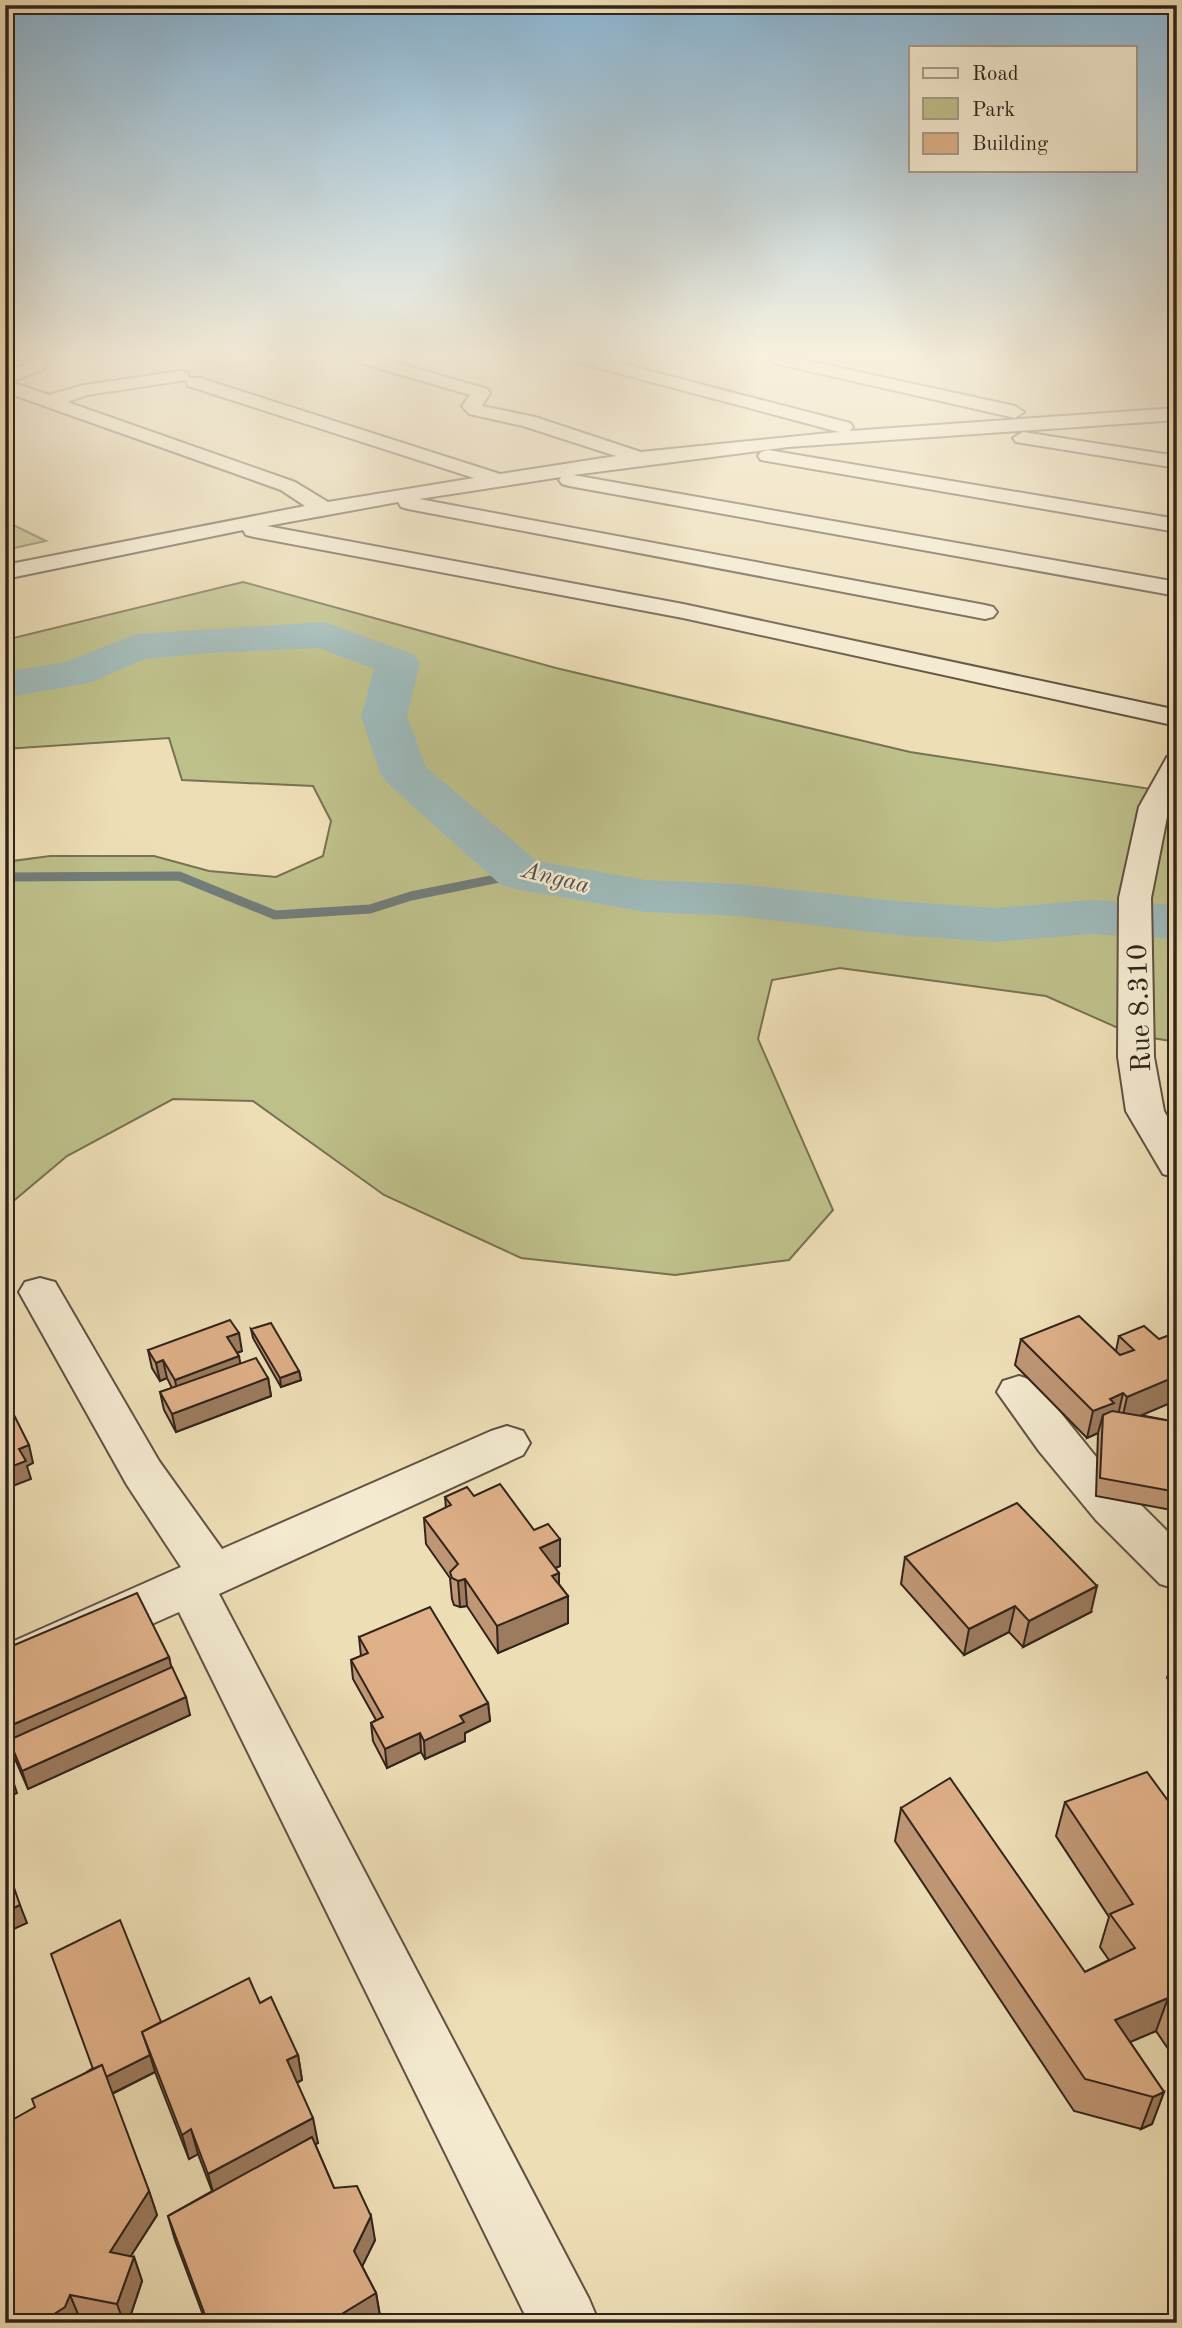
<svg xmlns="http://www.w3.org/2000/svg" width="1182" height="2328" viewBox="0 0 1182 2328" font-family="'Old Standard TT',serif">
<style>
.green{fill:#bec08a;stroke:#777253;stroke-width:2}
.lines{fill:none;stroke-linecap:round;stroke-linejoin:round}
.stream{stroke:#727d7a;stroke-width:9}
.river{fill:#9eb9b9;fill-rule:evenodd}
.minor-casing{stroke:#605242;stroke-width:4}
.minor{fill:#f4ead0;fill-rule:evenodd}
.wall{fill:#c09775;stroke:#30241c;stroke-width:2}
.shaded-wall{fill:#9c7b5f;stroke:#30241c;stroke-width:2}
.building{fill:#dfb088;stroke:#30241c;stroke-width:2}
.labels{text-anchor:middle;stroke-width:5;stroke-linejoin:round;paint-order:stroke}
.far-water-label{font-size:24px;font-style:italic;fill:#51514b;stroke:#f4ead0}
.street-label{font-size:28px;fill:#30241c;stroke:#f4ead0}
</style>
<rect width="100%" height="100%" fill="#eedeb6"/>
<filter id="stains"><feTurbulence type="fractalNoise" baseFrequency=".00286" numOctaves="4"/><feColorMatrix values="0 0 0 0 .2 0 0 0 0 .09 0 0 0 0 .02 0 0 0 .5 -.17"/></filter>
<radialGradient id="worn" r=".72"><stop offset=".6" stop-color="#630" stop-opacity="0"/><stop offset="1" stop-color="#630" stop-opacity=".3"/></radialGradient>
<g class="green">
<polygon points="5,521 46,541 5,550"/>
<polygon points="243,582 556,668 910,752 1177,793 1177,1042 1134,1035 1046,996 840,968 772,980 758,1039 833,1210 789,1260 675,1275 521,1258 384,1195 253,1101 173,1099 67,1156 5,1208 5,862 50,856 154,856 209,871 276,877 323,856 331,821 313,786 182,780 169,738 5,749 5,640"/>
</g>
<g class="lines">
<polyline class="stream" points="5,877 179,876 275,915 370,909 411,896 520,874"/>
<polygon class="river" points="324,622 413,654 420,663 407,716 426,767 537,861 646,880 739,884 895,901 995,908 1090,900 1177,905 1177,939 1090,934 995,942 895,935 739,916 646,912 520,890 501,885 387,783 380,773 361,716 374,669 319,648 213,653 144,659 92,682 5,698 5,672 65,662 136,634"/>
<g class="minor-casing">
<g id="minor">
<path d="M27,359H44L47,363L42,370L11,382L49,395L84,385L181,371L187,372L189,378H200L500,474L616,456L523,426L469,414L462,406L470,395L361,363L359,359H384L487,389L490,393L482,406L535,417L641,452L839,432L580,363L578,359H604L850,423L853,427L850,431L1177,408V420L788,447L573,475L1177,582V596L569,486L562,484L559,480L561,477L419,499L985,605L993,607L997,612L993,617L985,619L408,509L401,507L398,502L267,526L683,604L1177,710V726L683,618L254,537L246,535L243,530L5,579V565L305,506L281,490L5,392V372L29,363ZM186,380L188,386L474,478L328,502L295,482L67,402L87,395Z"/>
<polygon points="769,359 799,359 1015,406 1024,412 1015,418 778,364"/>
<polygon points="1023,432 1177,456 1177,468 1016,442 1013,438"/>
<polygon points="768,450 1177,519 1177,532 761,460 758,456 761,452"/>
<polygon points="1177,755 1177,791 1169,807 1151,898 1154,1057 1164,1111 1177,1133 1177,1178 1163,1174 1126,1111 1118,1057 1119,898 1139,807 1167,757"/>
<polygon points="40,1278 55,1282 159,1461 222,1549 491,1431 507,1426 523,1431 530,1443 523,1455 219,1594 589,2299 599,2323 529,2323 179,1612 5,1689 5,1645 181,1567 127,1485 19,1292 25,1282"/>
<polygon points="1019,1376 1035,1381 1109,1473 1177,1541 1177,1589 1160,1584 1096,1520 1039,1451 997,1392 1003,1381"/>
</g>
</g>
<use href="#minor" class="minor"/>
</g>
<g class="wall">
<polygon points="251,1329 299,1371 301,1380 281,1387 253,1338"/>
<polygon points="1119,1336 1159,1339 1177,1345 1177,1393 1175,1401 1140,1415 1177,1422 1177,1511 1096,1496 1098,1433 1087,1438 1015,1365 1021,1339 1116,1351"/>
<polygon points="148,1350 242,1351 237,1353 240,1363 268,1378 271,1396 176,1432 164,1410 160,1392 172,1388 167,1378 160,1381 152,1368"/>
<polygon points="474,1496 534,1530 560,1539 560,1566 555,1568 559,1573 559,1584 568,1596 568,1623 498,1653 467,1606 460,1607 454,1605 452,1599 450,1578 426,1544 424,1518 446,1508 445,1497"/>
<polygon points="905,1557 1091,1612 1023,1647 1009,1632 964,1655 901,1584"/>
<polygon points="359,1637 488,1703 490,1721 465,1733 465,1741 425,1759 421,1752 387,1768 373,1741 371,1723 376,1720 353,1679 351,1660 361,1656"/>
<polygon points="5,1649 169,1657 171,1668 190,1715 28,1789 5,1736"/>
<polygon points="1177,1665 1177,1688 1167,1678 1170,1669"/>
<polygon points="1065,1802 1177,1813 1177,2062 1156,2031 1130,2042 1164,2092 1152,2124 1141,2129 1074,2111 895,1841 901,1808 1085,1972 1109,1960 1100,1947 1109,1917 1056,1836"/>
<polygon points="260,2003 298,2055 302,2080 297,2083 318,2143 315,2144 334,2188 375,2240 362,2266 376,2293 380,2316 369,2323 206,2323 175,2240 168,2216 212,2191 198,2154 189,2159 155,2072 112,2094 149,2191 157,2215 130,2257 134,2257 142,2281 128,2323 102,2323 80,2319 5,2323 35,2107 161,2022"/>
</g>
<g class="shaded-wall">
<polygon points="239,1333 242,1351 230,1355 227,1337"/>
<polygon points="239,1356 242,1374 178,1398 175,1380"/>
<polygon points="163,1360 167,1378 160,1381 156,1363"/>
<polygon points="1177,1370 1177,1393 1175,1401 1121,1424 1127,1397"/>
<polygon points="299,1371 301,1380 281,1387 280,1378"/>
<polygon points="268,1378 271,1396 176,1432 172,1414"/>
<polygon points="9,1379 14,1397 5,1400 5,1380"/>
<polygon points="1123,1393 1117,1420 1103,1415 1098,1433 1087,1438 1093,1411 1110,1399"/>
<polygon points="29,1445 33,1463 27,1466 31,1479 5,1489 5,1469 19,1449"/>
<polygon points="560,1539 560,1566 541,1574 540,1548"/>
<polygon points="559,1573 559,1600 568,1596 568,1623 498,1653 497,1626 552,1576"/>
<polygon points="465,1579 467,1606 460,1607 458,1581"/>
<polygon points="1097,1586 1091,1612 1023,1647 1029,1621"/>
<polygon points="1015,1606 1009,1632 964,1655 969,1629"/>
<polygon points="169,1657 175,1683 9,1740 13,1755 5,1732 5,1728"/>
<polygon points="186,1697 190,1715 28,1789 22,1771"/>
<polygon points="488,1703 490,1721 465,1733 465,1741 425,1759 424,1741 460,1716"/>
<polygon points="420,1733 421,1752 387,1768 385,1749"/>
<polygon points="11,1775 17,1793 5,1799 5,1778"/>
<polygon points="20,1905 27,1923 5,1933 5,1912"/>
<polygon points="1168,1998 1156,2031 1104,2053 1115,2020"/>
<polygon points="150,2055 155,2072 111,2094 105,2077"/>
<polygon points="298,2055 302,2080 292,2085 287,2060"/>
<polygon points="1164,2092 1152,2124 1141,2129 1153,2097"/>
<polygon points="313,2118 318,2143 215,2199 208,2174"/>
<polygon points="191,2129 198,2154 189,2159 182,2135"/>
<polygon points="149,2191 157,2215 118,2276 110,2252"/>
<polygon points="371,2216 375,2240 358,2275 354,2251"/>
<polygon points="134,2257 142,2281 128,2323 124,2323 117,2304"/>
<polygon points="376,2293 380,2316 369,2323 327,2323"/>
<polygon points="70,2295 80,2319 78,2323 40,2323"/>
</g>
<g class="building">
<polygon points="1079,1316 1120,1355 1134,1350 1119,1336 1144,1326 1159,1339 1167,1336 1177,1345 1177,1376 1127,1397 1123,1393 1110,1399 1114,1403 1093,1411 1021,1339"/>
<polygon points="230,1320 239,1333 227,1337 239,1356 175,1380 163,1360 156,1363 148,1350"/>
<polygon points="271,1323 299,1371 280,1378 251,1329"/>
<polygon points="256,1358 268,1378 172,1414 160,1392"/>
<polygon points="10,1407 29,1445 19,1449 26,1461 5,1469 5,1408"/>
<polygon points="1112,1411 1177,1422 1177,1492 1100,1478 1103,1415"/>
<polygon points="500,1484 534,1530 548,1524 560,1539 540,1548 559,1573 552,1576 568,1596 497,1626 465,1579 458,1581 452,1578 450,1572 458,1564 424,1518 451,1505 445,1497 467,1487 474,1496"/>
<polygon points="1017,1503 1097,1586 1029,1621 1015,1606 969,1629 905,1557"/>
<polygon points="137,1593 169,1657 5,1728 5,1649"/>
<polygon points="430,1607 488,1703 460,1716 464,1722 424,1741 420,1733 385,1749 371,1723 383,1717 351,1660 368,1653 359,1637"/>
<polygon points="1177,1665 1177,1675 1170,1669"/>
<polygon points="172,1667 186,1697 22,1771 9,1740"/>
<polygon points="5,1760 11,1775 5,1778"/>
<polygon points="1147,1772 1177,1813 1177,2011 1168,1998 1115,2020 1164,2092 1153,2097 1085,2079 901,1808 950,1778 1085,1972 1135,1948 1110,1914 1133,1904 1065,1802"/>
<polygon points="5,1862 20,1905 5,1912"/>
<polygon points="120,1920 161,2022 142,2032 150,2055 106,2077 102,2065 93,2069 51,1954"/>
<polygon points="249,1978 260,2003 271,1997 298,2055 287,2060 313,2118 208,2174 191,2129 182,2135 142,2032"/>
<polygon points="102,2065 149,2191 110,2252 134,2257 117,2304 70,2295 65,2307 40,2323 5,2323 5,2124 35,2107 32,2099"/>
<polygon points="312,2137 334,2188 357,2186 371,2216 354,2251 376,2293 327,2323 208,2323 168,2216"/>
</g>
<linearGradient id="sky" x2="0" y2="1"><stop stop-color="#8ab6d5"/><stop offset="0.52" stop-color="#f7f0de"/><stop offset="1" stop-color="#f7f0de" stop-opacity="0"/></linearGradient>
<rect width="1182" height="684" fill="url(#sky)"/>
<g class="labels">
<g class="far-water-label">
<text transform="translate(556 877) rotate(14)" y="8">Angaa</text>
</g>
<g class="street-label">
<text transform="translate(1138 1008) rotate(-92)" y="10">Rue 8.310</text>
</g>
</g>
<rect width="1182" height="2328" fill="none" stroke="#eedeb6" stroke-width="28"/>
<rect x="7" y="7" width="1168" height="2314" fill="none" stroke="#30241c" stroke-width="3.5"/>
<rect x="14" y="14" width="1154" height="2300" fill="none" stroke="#30241c" stroke-width="2"/>
<rect x="909" y="46" width="228" height="126" fill="#f4ead0" stroke="#a69b88" stroke-width="2"/>
<rect x="923" y="68" width="35" height="10" fill="#f4ead0" stroke="#a69b88" stroke-width="2"/>
<text x="972" y="80" font-size="21" fill="#30241c">Road</text>
<rect x="923" y="98" width="35" height="21" fill="#bec08a" stroke="#a69b88" stroke-width="2"/>
<text x="972" y="116" font-size="21" fill="#30241c">Park</text>
<rect x="923" y="133" width="35" height="21" fill="#dfb088" stroke="#a69b88" stroke-width="2"/>
<text x="972" y="150" font-size="21" fill="#30241c">Building</text>
<rect width="100%" height="100%" filter="url(#stains)"/>
<rect width="100%" height="100%" fill="url(#worn)"/>
</svg>
